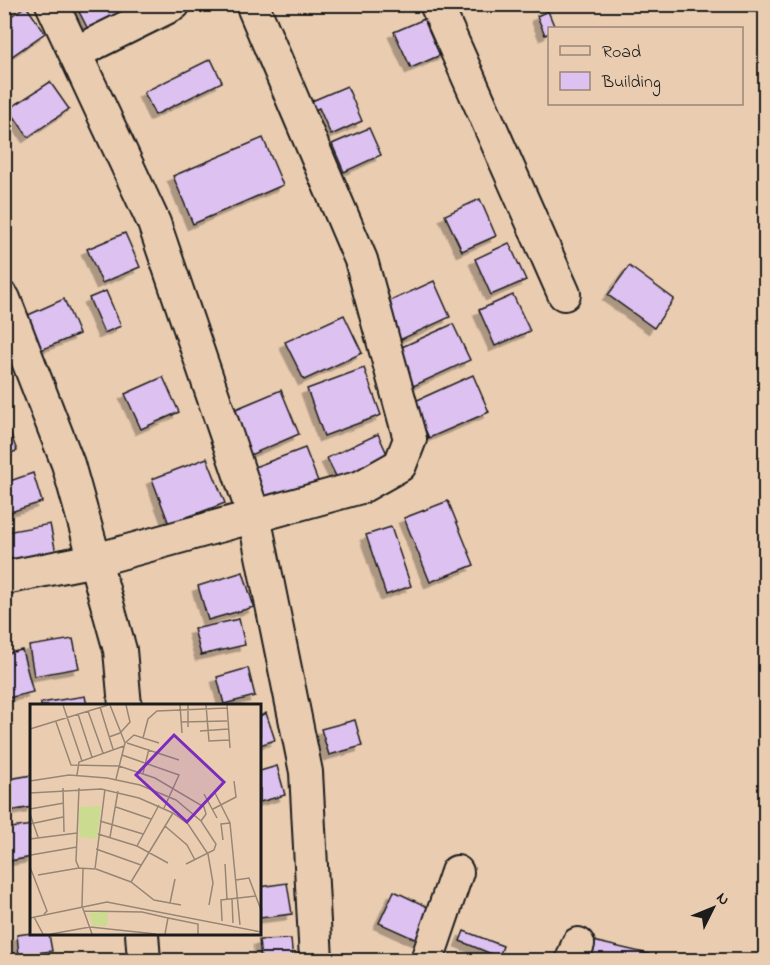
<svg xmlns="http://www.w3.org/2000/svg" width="770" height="965" viewBox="0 0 770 965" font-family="'Indie Flower',sans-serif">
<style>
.building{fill:#ddc1f0;stroke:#1c1c1c;stroke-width:1.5;filter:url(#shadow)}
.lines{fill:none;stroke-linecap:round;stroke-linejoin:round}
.minor-casing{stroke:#1c1c1c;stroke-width:36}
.minor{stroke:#eacdb1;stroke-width:32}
.inset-road{fill:none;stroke:#988675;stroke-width:1.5}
.view{fill:#7b2cbf;fill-opacity:0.15;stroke:#7b2cbf;stroke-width:3}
.inset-edge{fill:none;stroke:#1c1c1c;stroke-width:3}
</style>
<defs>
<filter id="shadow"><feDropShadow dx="-5.5" dy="5.5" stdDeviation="0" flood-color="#0004"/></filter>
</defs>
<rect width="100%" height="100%" fill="#eacdb1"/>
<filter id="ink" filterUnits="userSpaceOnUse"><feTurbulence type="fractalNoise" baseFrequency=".0167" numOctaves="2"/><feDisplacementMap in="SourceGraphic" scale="12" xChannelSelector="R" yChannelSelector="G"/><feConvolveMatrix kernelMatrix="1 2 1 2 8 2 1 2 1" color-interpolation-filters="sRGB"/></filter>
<g filter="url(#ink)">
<g class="building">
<polygon points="75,4 145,4 90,33"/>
<polygon points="26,6 45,33 5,61 4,21"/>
<polygon points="548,11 555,28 550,28 550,33 545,35 537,16"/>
<polygon points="429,17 445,53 411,68 394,32"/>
<polygon points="211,59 222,82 155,115 144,92"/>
<polygon points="50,82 69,109 28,137 9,109"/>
<polygon points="347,86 362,121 331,135 319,108 309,112 305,104"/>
<polygon points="369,128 381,155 344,172 332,144"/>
<polygon points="263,138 283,185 193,224 173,176"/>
<polygon points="480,199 496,236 462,251 445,215"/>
<polygon points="125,233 140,267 102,283 87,249"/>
<polygon points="509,243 526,280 491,295 475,259"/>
<polygon points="629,266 674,299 654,328 608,295"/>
<polygon points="434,281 450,317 393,343 377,307"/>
<polygon points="106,291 121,326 104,333 89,298"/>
<polygon points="513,295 530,331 495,346 479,310"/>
<polygon points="64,299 79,334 41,350 26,316"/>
<polygon points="344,315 362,353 304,380 285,342"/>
<polygon points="453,324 470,360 409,388 393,351"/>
<polygon points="364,368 381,415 324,436 307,389"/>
<polygon points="473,375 489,412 429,438 413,402"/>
<polygon points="163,377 179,412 141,429 125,394"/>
<polygon points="281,390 299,434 243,458 224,414"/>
<polygon points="4,416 17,451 4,455"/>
<polygon points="378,434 393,467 343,490 327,458"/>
<polygon points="305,448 321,489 261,513 244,471"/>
<polygon points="207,458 225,503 169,524 152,479"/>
<polygon points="33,473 42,502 4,514 4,483"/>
<polygon points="448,501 474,565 430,582 404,518"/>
<polygon points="50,524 56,553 11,561 6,532"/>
<polygon points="391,527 411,586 386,595 366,535"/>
<polygon points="243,572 254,607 208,620 198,586"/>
<polygon points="239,619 245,645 201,655 194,629"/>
<polygon points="73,639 79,668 34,676 29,646"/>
<polygon points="22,650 33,692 4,699 4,654"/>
<polygon points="248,668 255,696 224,704 217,677"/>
<polygon points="85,696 87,706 41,706 41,703"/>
<polygon points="266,713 275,740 260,745 260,716"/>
<polygon points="355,720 362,746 329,755 321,729"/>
<polygon points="277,766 285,795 260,802 260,771"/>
<polygon points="32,775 32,807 4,812 4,780"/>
<polygon points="32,825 32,857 4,862 4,829"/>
<polygon points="287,883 292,914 260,918 260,887"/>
<polygon points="394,891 432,909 417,940 379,923"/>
<polygon points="464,931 503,946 499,957 460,941"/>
<polygon points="32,933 49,934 52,951 19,955 17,935"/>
<polygon points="291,939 293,960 261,960 259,940"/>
<polygon points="593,941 649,954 648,960 589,960"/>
</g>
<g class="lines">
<g class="minor-casing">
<g id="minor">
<polyline points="52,4 154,223 254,516 306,772 316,960"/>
<polyline points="436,4 564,294"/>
<polyline points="77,52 174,4"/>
<polyline points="4,299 68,464 120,650 125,706"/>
<polyline points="4,578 95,560 361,487 400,465 410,439 361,260 252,4"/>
<polyline points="142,934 144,960"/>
<polyline points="427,960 457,872"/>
<polyline points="572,960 578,944"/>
</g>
</g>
<use href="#minor" class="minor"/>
</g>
</g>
<g transform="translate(30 704)">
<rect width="231" height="231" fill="#eacdb1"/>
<path d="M71,102L67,135L49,133V103ZM78,207L77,222H63L59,209Z" fill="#cbdb8f"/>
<path class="inset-road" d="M33,1L52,57M80,1L95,39L86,75M150,1L152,29M176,1L179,37L199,36M197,1L200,44M70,3L83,45M58,7L73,49M48,10L62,53M26,18L41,61L89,62L125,74L174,103L176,110L171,117M151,18L197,17M158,23V1M0,25L78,1M170,27L198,25M79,33L90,29L100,18L96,1M113,34L118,15L127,7L197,4M95,39L104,31L129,39M97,39L149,56M92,51L149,71L134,104M113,69L119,45M47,71L49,58L94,42M0,77L39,71L77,74L110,81L146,96L171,117L186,140L184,146L156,160M33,84L34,128M49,84L46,157L49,164L65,165L75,85M184,87L200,119M0,89L71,85L109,94L143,109L158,120L178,150L183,179L179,201M174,90L187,114M86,103L121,115M0,105L34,99M183,105L206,93L204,77M0,110L8,133M70,117L113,130M0,120L33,113M135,122L157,141L165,156M68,130L107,142L138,159M80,133L88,87M0,135L47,129M193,136L191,120L200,119L210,221M107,142L129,101M66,145L111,161M1,151L47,143M195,160L197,195M0,163L17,207L14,210M53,165L52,202L62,230M66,165L101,178L124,196L151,201M8,171L49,164M206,176L219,174L231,206M101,178L143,109M202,195L203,219M140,199L145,175M54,207L112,208L138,214M4,213L13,230M0,214L77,198L231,228M192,217L191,196L226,192M21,230L60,223L126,230M135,230L138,214L168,220V230"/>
<path class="view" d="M144,31L194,78L157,118L106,71Z"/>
<rect width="231" height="231" class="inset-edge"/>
</g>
<rect width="770" height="965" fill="none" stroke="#eacdb1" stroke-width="24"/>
<rect x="12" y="12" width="746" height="941" fill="none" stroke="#1c1c1c" stroke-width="2" filter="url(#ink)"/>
<rect x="548" y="27" width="195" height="78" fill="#eacdb1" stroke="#988675" stroke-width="1.5"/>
<rect x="560" y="46" width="30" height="9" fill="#eacdb1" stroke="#988675" stroke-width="1.5"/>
<text x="602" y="57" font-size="18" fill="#1c1c1c">Road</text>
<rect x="560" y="72" width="30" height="18" fill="#ddc1f0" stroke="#988675" stroke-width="1.5"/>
<text x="602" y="87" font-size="18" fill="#1c1c1c">Building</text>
<g transform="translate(713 908) rotate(47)" stroke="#eacdb1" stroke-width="4.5" paint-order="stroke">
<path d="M0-4.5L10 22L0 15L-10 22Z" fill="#1c1c1c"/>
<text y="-9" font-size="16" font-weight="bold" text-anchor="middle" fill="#1c1c1c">N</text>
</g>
</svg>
